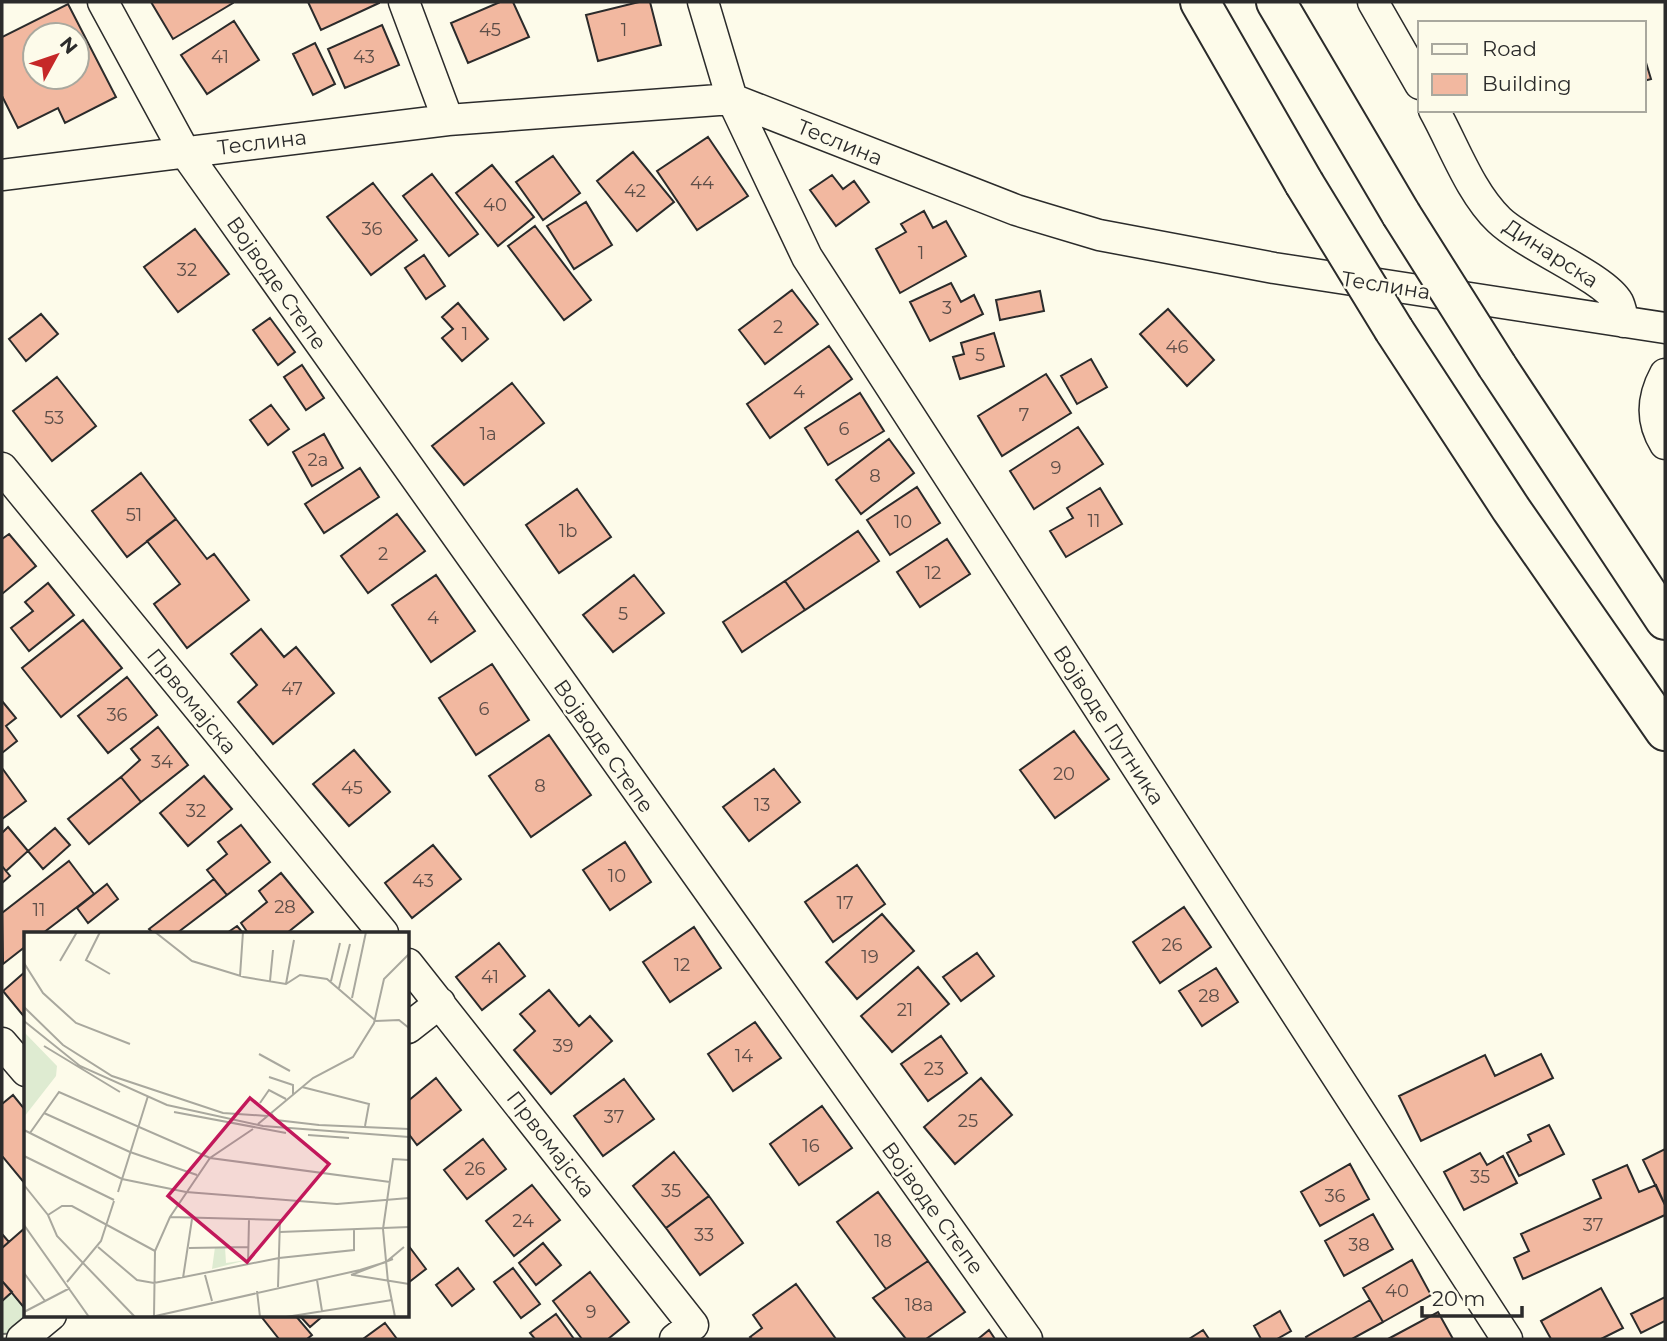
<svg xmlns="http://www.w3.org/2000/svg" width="1667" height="1341" font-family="Montserrat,sans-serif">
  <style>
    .green { fill: #deebd1; stroke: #74746e; stroke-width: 2 }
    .building { fill: #f2b8a0; stroke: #2b2b2b; stroke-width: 2; fill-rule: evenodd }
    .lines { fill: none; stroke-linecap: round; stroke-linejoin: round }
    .street-casing { stroke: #2b2b2b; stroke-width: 33 }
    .highway-casing { stroke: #2b2b2b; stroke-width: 42 }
    .street { stroke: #fdfbea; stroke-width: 30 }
    .highway { stroke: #fdfbea; stroke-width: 38 }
    .highway-bridge-casing { stroke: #2b2b2b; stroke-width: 42; stroke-linecap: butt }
    .highway-bridge { stroke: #fdfbea; stroke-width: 38 }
    .labels { text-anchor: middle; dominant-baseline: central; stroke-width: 5; stroke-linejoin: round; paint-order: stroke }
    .number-label { font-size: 18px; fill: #5d4e48 }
    .street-label { font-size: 21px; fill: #2b2b2b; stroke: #fdfbea }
    .inset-road { fill: none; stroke: #a9a89e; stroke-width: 2 }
    .view { fill: #c2185b; fill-opacity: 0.15; stroke: #c2185b; stroke-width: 3.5 }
    .inset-edge { fill: none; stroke: #2b2b2b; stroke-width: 3.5 }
  </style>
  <rect width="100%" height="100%" fill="#fdfbea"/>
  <path class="green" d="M12 1292 26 1310V1315H30L21 1333 2 1334V1301Z"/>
  <path class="building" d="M151 2H233V3L173 39Z
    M308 2H379V3L321 30Z
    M500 2H513L529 37 468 63 451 23Z
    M639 2H650L661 45 598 61 586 15Z
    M68 4 116 97 65 123 58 108 18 128 2 96V37ZM35 35H77V77H35Z
    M234 21 259 60 207 94 181 55Z
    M382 25 399 65 345 88 328 49Z
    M315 43 335 84 313 95 293 54Z
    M1644 56 1651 79 1644 81Z
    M708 137 748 196 697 230 657 171Z
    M633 152 674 202 637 231 597 181Z
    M553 156 580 193 543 220 516 182Z
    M492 165 534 217 498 246 456 193Z
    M432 174 478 234 449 256 403 196Z
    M832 175 843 189 854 181 869 202 836 226 810 190Z
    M373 183 417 240 371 275 327 217Z
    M586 202 612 245 574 269 547 226Z
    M924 211 933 228 946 221 966 256 900 293 876 249 906 232 901 224Z
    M535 226 591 300 564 320 508 246Z
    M195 229 229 274 178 312 144 267Z
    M424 255 445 286 426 299 405 268Z
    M951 283 961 302 974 295 983 314 930 341 910 302Z
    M792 290 818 324 765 364 739 330Z
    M1040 291 1044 311 1000 320 996 300Z
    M458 303 488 339 462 361 442 338 453 329 442 317Z
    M1168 309 1214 360 1187 386 1140 334Z
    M41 314 58 334 26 361 9 339Z
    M270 318 295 352 278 365 253 330Z
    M994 333 1004 366 960 379 953 357 964 354 961 343Z
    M829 346 852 379 770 438 747 404Z
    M1091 359 1107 387 1077 404 1061 376Z
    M302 365 324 398 306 410 284 377Z
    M1046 374 1071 413 1002 456 978 416Z
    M57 377 96 426 52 461 13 411Z
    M512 383 544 423 464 485 432 446Z
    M860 393 884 431 828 465 805 428Z
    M271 405 289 429 268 445 250 420Z
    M1078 427 1103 464 1034 509 1010 471Z
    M324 434 343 468 312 486 293 452Z
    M889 439 914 473 861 514 836 480Z
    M360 468 379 497 324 533 305 504Z
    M141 473 176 519 127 557 92 511Z
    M917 487 940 523 890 555 867 520Z
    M1100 488 1122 524 1066 557 1050 531 1073 518 1067 508Z
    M577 489 611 537 559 573 526 525Z
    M397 514 425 551 368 593 341 556Z
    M176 519 207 559 214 554 249 600 187 648 154 604 180 584 147 541Z
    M858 531 879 561 805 610 785 581Z
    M9 534 36 566 2 594V539Z
    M947 539 970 574 920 607 897 572Z
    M436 575 475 631 431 662 392 605Z
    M634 575 664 613 613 652 583 615Z
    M785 581 805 610 742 652 723 622Z
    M48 583 74 615 29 651 11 628 33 611 25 602Z
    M83 620 122 668 61 717 22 668Z
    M261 629 284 657 296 647 334 693 273 744 238 702 257 685 231 654Z
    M492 664 529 720 476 755 439 698Z
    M127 677 157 715 108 753 78 716Z
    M2 701 16 718 6 726 17 741 2 753Z
    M158 727 188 765 141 802 121 777 140 760 131 749Z
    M1074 731 1109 779 1055 818 1020 770Z
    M549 735 591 795 531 837 489 776Z
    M354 750 390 792 349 826 313 784Z
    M2 768 26 801 2 819Z
    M774 769 800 802 749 841 723 807Z
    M204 776 232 809 188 846 160 813Z
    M121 777 141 802 89 844 68 819Z
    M241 825 270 862 227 895 207 870 227 854 218 842Z
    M8 827 28 851 6 871 2 866V833Z
    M55 828 70 845 43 869 28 851Z
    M625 842 651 882 610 910 583 870Z
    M433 845 461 879 412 918 385 883Z
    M69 861 94 894 43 933H26V946L3 964 2 913Z
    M857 865 885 904 833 942 805 902Z
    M2 866 10 876 2 883Z
    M281 873 313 912 287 933H248L241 923 267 902 259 891Z
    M214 879 227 895 177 933H153L149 929Z
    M107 884 118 899 88 923 77 908Z
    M1184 907 1211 947 1160 983 1133 942Z
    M882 914 914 951 857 999 826 962Z
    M237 926 243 933H227Z
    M694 927 721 968 670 1002 643 962Z
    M499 943 525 976 482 1010 456 977Z
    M977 953 994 976 961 1001 943 977Z
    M918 967 949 1004 892 1052 861 1016Z
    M1216 968 1238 1002 1202 1026 1179 991Z
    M26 971V1019L3 991Z
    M549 990 579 1026 590 1016 612 1041 551 1094 514 1050 535 1031 520 1014Z
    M755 1022 781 1058 733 1091 708 1054Z
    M941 1036 967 1073 928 1101 901 1064Z
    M1541 1054 1553 1078 1421 1141 1399 1096 1485 1055 1495 1076Z
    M436 1078 461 1110 417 1145 408 1133V1101Z
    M981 1078 1012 1115 955 1164 924 1127Z
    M624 1079 654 1119 603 1156 574 1116Z
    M13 1095 26 1111V1185L2 1156V1104Z
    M822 1106 852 1148 799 1185 770 1144Z
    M1549 1125 1564 1154 1519 1176 1507 1153 1531 1141 1528 1135Z
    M483 1139 506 1169 467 1199 444 1170Z
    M1665 1149V1205L1643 1160Z
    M674 1152 709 1196 666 1228 633 1186Z
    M1480 1153 1487 1165 1503 1156 1517 1183 1464 1210 1444 1172Z
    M1350 1164 1369 1199 1320 1226 1301 1192Z
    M1627 1165 1639 1192 1656 1185 1665 1205V1215L1523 1279 1514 1258 1529 1251 1521 1234 1601 1198 1593 1180Z
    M532 1185 560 1220 514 1256 486 1221Z
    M878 1192 928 1261 886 1289 837 1222Z
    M709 1196 743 1243 700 1275 666 1228Z
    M1373 1214 1393 1249 1344 1276 1325 1241Z
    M26 1227V1310L2 1281V1248Z
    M2 1234 9 1242 2 1248Z
    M543 1243 561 1265 536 1285 519 1263Z
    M408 1245 426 1269 408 1283Z
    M1412 1260 1431 1295 1383 1322 1363 1288Z
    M928 1261 965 1312 926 1339H906L873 1298Z
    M458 1268 474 1289 452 1306 436 1285Z
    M513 1268 540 1304 521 1318 494 1282Z
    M590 1272 629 1322 608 1339H582L553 1301Z
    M2 1281 12 1292 2 1301Z
    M796 1284 836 1339H752L750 1337 762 1328 753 1315Z
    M1601 1288 1623 1328 1601 1339H1551L1541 1321Z
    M1665 1297V1321L1641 1333 1631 1314Z
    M1370 1300 1383 1322 1352 1339H1307L1306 1337Z
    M1280 1311 1291 1331 1277 1339H1261L1254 1326Z
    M1438 1312 1453 1339H1388Z
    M556 1314 574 1339H535L530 1333Z
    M260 1315H295L312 1335 307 1339H279Z
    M299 1315H324L310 1327Z
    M385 1323 397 1339H363Z
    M989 1330 995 1339H978Z
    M1203 1330 1209 1339H1189Z"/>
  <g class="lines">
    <defs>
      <path id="street" d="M103 2 184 151 1027 1339
        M404 2 448 120
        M703 2 732 99 807 257 1507 1339
        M1373 2 1420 84
        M1434 110C1454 146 1470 192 1499 220 1526 246 1604 277 1618 302 1621 308 1622 316 1624 322
        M2 175 448 120 732 99 1016 210 1099 235 1274 268 1665 328
        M1665 374C1652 398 1650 420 1665 444
        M2 468 383 933
        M408 964 693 1325 675 1339
        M408 1028 440 1003
        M2 1043 26 1071
        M22 1339 51 1315"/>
      <path id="highway" d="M1200 2 1304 183
        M1276 2 1401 214
        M1394 330 1511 509 1665 731
        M1497 366 1665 620"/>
    </defs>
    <use href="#street" class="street-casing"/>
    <use href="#highway" class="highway-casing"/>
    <use href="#street" class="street"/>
    <use href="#highway" class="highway"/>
    <defs>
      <path id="highway-bridge" d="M1304 183 1394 330
        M1401 214 1497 366"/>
    </defs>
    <use href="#highway-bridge" class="highway-bridge-casing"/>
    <use href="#highway-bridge" class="highway-bridge"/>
  </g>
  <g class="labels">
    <g class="number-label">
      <text x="490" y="30">45</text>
      <text x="624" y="30">1</text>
      <text x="220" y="57">41</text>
      <text x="364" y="57">43</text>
      <text x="702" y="183">44</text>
      <text x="635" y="191">42</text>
      <text x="495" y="205">40</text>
      <text x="372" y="229">36</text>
      <text x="921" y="253">1</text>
      <text x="187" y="270">32</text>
      <text x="947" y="308">3</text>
      <text x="778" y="327">2</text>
      <text x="465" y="334">1</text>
      <text x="1177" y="347">46</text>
      <text x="980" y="355">5</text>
      <text x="799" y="392">4</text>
      <text x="1024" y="415">7</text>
      <text x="54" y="418">53</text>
      <text x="844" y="429">6</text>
      <text x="488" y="434">1a</text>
      <text x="318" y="460">2a</text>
      <text x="1056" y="468">9</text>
      <text x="875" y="476">8</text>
      <text x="134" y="515">51</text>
      <text x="1094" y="521">11</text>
      <text x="903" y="522">10</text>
      <text x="568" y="531">1b</text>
      <text x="383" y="554">2</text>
      <text x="933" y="573">12</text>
      <text x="623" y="614">5</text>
      <text x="433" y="618">4</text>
      <text x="292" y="689">47</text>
      <text x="484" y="709">6</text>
      <text x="117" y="715">36</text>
      <text x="162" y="762">34</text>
      <text x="1064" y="774">20</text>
      <text x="540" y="786">8</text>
      <text x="352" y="788">45</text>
      <text x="762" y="805">13</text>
      <text x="196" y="811">32</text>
      <text x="617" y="876">10</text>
      <text x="423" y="881">43</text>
      <text x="845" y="903">17</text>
      <text x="285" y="907">28</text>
      <text x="39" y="910">11</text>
      <text x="1172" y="945">26</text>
      <text x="870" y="957">19</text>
      <text x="682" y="965">12</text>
      <text x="490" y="977">41</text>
      <text x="1209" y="996">28</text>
      <text x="905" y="1010">21</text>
      <text x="563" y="1046">39</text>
      <text x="744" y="1056">14</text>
      <text x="934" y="1069">23</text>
      <text x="614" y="1117">37</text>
      <text x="968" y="1121">25</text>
      <text x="811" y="1146">16</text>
      <text x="475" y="1169">26</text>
      <text x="1480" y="1177">35</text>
      <text x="671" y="1191">35</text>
      <text x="1335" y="1196">36</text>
      <text x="523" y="1221">24</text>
      <text x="1593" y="1225">37</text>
      <text x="704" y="1235">33</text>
      <text x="883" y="1241">18</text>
      <text x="1359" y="1245">38</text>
      <text x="1397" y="1291">40</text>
      <text x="919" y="1305">18a</text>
      <text x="591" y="1312">9</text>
    </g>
    <g class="street-label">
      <text transform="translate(262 142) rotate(-7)">Теслина</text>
      <text transform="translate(840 142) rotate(22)">Теслина</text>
      <text transform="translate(1551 253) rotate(33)">Динарска</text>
      <text transform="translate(277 283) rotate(55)">Војводе Степе</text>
      <text transform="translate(1386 285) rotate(9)">Теслина</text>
      <text transform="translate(192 701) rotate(51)">Првомајска</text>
      <text transform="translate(1109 725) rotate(57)">Војводе Путника</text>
      <text transform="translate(604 746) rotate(55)">Војводе Степе</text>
      <text transform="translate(551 1144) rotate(52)">Првомајска</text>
      <text transform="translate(933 1208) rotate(54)">Војводе Степе</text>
    </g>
  </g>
  <g transform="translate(24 932)">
    <rect width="385" height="385" fill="#fdfbea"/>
    <path d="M0 100 33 134 32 144 0 185ZM191 315H201L202 331 223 328 188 337Z" fill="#deebd1"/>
    <path class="inset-road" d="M76 0 62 28 86 42M131 0 168 29 220 45 262 52 276 43 303 47 352 89 375 88 385 96M36 29 53 0M0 31 19 61 52 91 106 112M216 44 219 0M246 49 249 18M307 49 316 11M262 52 270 8M315 56 326 12M328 66 342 0M0 75 39 113 88 144 199 181 243 184M0 89 56 134 143 173 239 194 385 205M20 114 96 160M235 122 266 139M245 145 269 153V162M278 155 345 172 341 194M236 171 245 158 262 167M150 180 262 201M20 181 106 220 173 243M247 181 252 188 295 193 385 197M234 192 289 146 329 125 350 91 360 47 385 22M0 198 98 247 162 260 313 272 385 266M6 201 35 160 186 226 366 250M284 203 325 206M0 224 90 268M0 253 24 283 33 304 111 385M94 260 124 164M24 283 38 274H48L131 319M146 285 256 288 254 355M0 293 65 385M256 300 385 295M74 315 113 348 130 351 255 326 330 318V298M165 316 224 315M224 333 225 287M0 341 21 369M181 343 188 369M327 343 369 327M329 343 385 352M159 346 168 287M293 348 298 379M364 349 371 385M43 350 77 309 90 269M364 350 359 297 369 227 385 228M233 359 236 385M0 380 46 356M130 384 131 319 146 285 186 226 229 197M127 385 336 338 362 330 380 315M262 385 368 368"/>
    <path class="view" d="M226 166 305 232 223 330 144 264Z"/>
    <rect width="385" height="385" class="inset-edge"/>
  </g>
  <rect width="1667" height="1341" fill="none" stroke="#2b2b2b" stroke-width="7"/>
  <rect x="1418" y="21" width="228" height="91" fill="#fdfbea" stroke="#a9a89e" stroke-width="2"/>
  <rect x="1432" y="44" width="35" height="10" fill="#fdfbea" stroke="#a9a89e" stroke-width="2"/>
  <text x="1482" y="56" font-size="21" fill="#2b2b2b">Road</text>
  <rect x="1432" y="74" width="35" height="21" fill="#f2b8a0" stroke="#a9a89e" stroke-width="2"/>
  <text x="1482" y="91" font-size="21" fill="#2b2b2b">Building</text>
  <g transform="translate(56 56) rotate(50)"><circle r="33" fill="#fdfbea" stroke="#a9a89e" stroke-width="2"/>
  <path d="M0-5L12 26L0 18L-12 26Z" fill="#c62828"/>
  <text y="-10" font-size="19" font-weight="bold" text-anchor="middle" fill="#2b2b2b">N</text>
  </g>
  <path d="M1422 1306v10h100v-10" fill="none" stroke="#2b2b2b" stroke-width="3.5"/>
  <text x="1432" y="1306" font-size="21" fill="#2b2b2b" stroke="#fdfbea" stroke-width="5" paint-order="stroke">20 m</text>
</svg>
